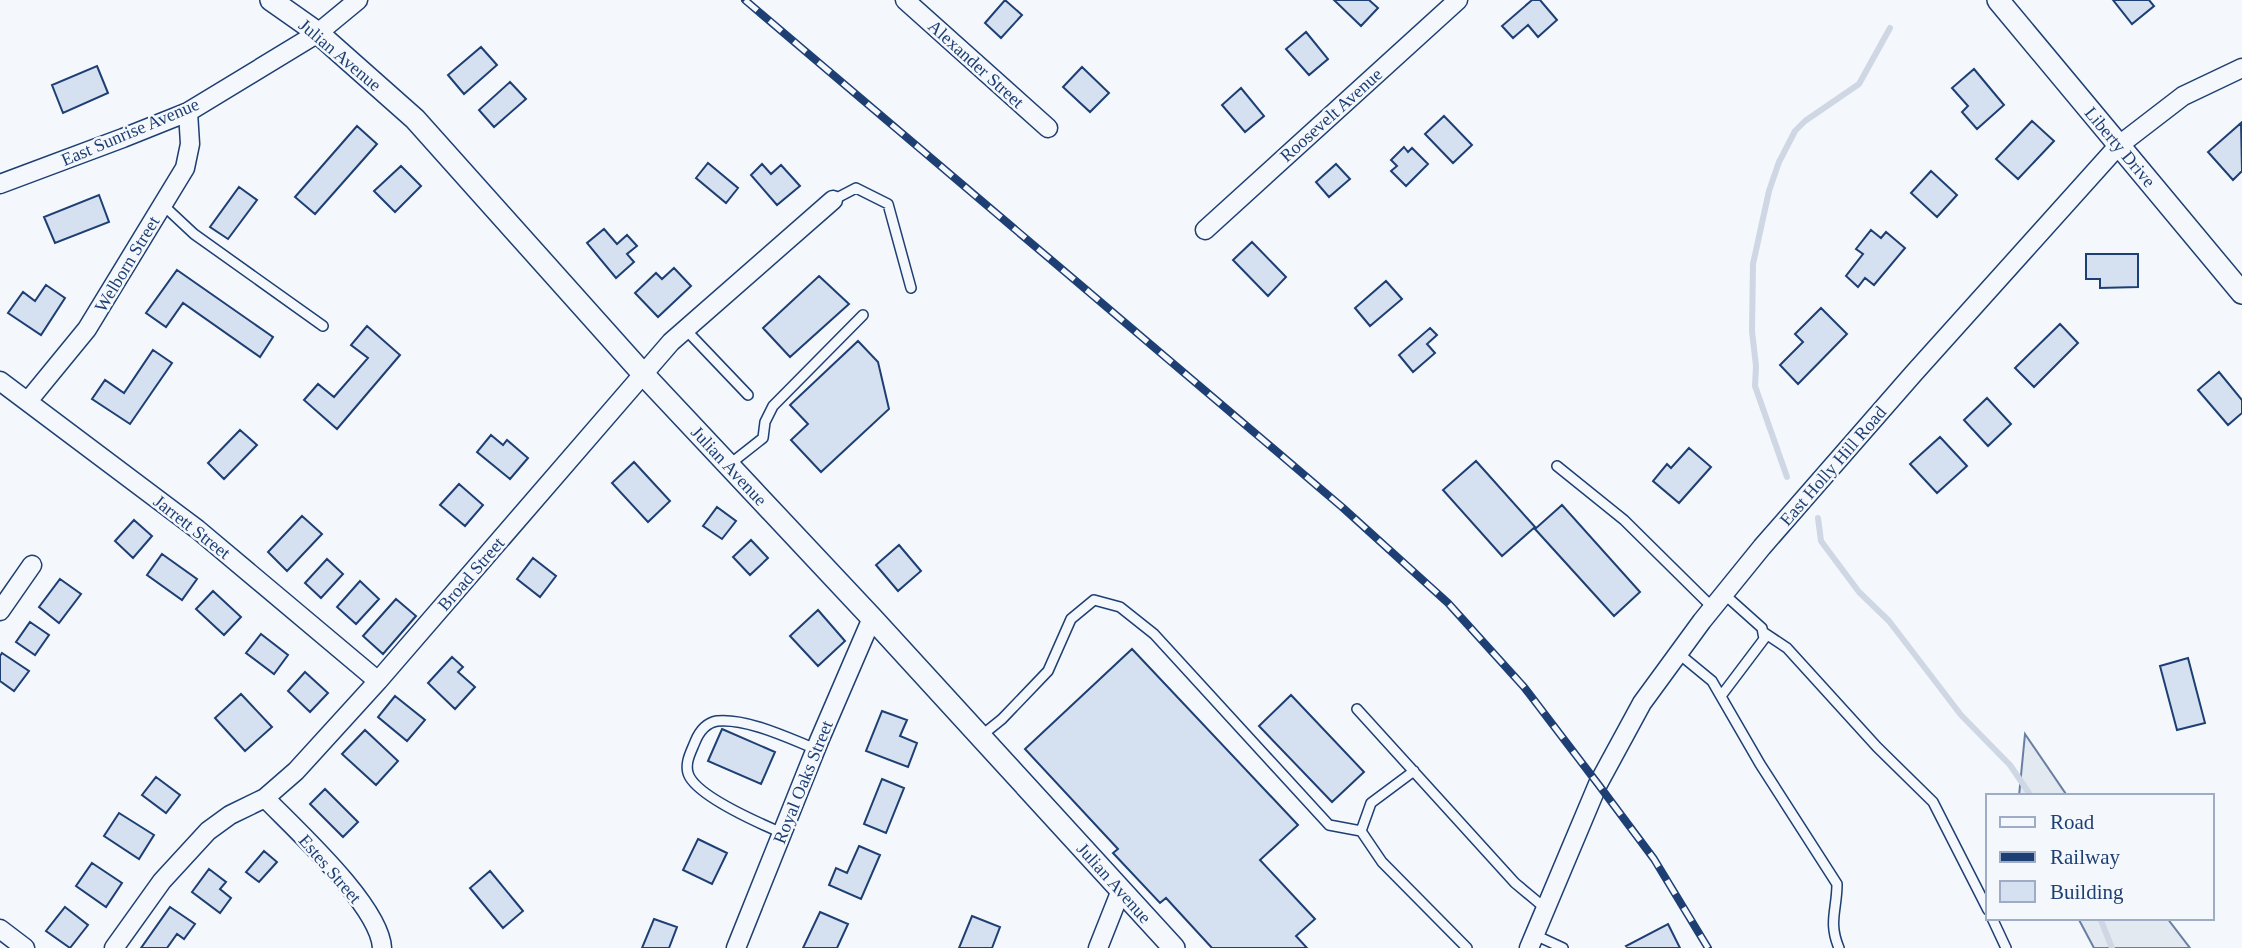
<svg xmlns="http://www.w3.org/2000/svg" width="2242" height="948" font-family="Georgia,serif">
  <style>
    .green { fill: #e3e9f0; stroke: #687fa3; stroke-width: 2 }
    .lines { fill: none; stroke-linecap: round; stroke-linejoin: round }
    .stream { stroke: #cfd7e4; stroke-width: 6 }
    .building { fill: #d5e0f0; stroke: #1d3f73; stroke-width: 2 }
    .service-casing { stroke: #1d3f73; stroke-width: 12 }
    .minor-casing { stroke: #1d3f73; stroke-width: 21 }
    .tertiary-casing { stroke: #1d3f73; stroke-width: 24 }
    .service { stroke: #f4f7fb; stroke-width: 9 }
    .minor { stroke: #f4f7fb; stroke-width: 18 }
    .tertiary { stroke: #f4f7fb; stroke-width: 21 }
    .rail-casing { stroke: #1d3f73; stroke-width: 8 }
    .rail { stroke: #f4f7fb; stroke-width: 5; stroke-dasharray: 16; stroke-linecap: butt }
    .labels { text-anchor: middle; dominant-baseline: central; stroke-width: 5; stroke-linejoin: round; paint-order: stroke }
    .street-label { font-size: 18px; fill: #1d3f73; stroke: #f4f7fb }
  </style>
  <rect width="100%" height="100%" fill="#f4f7fb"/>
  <path class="green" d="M2025 734 2066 794 2068 796H2019Z
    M2078 918H2167L2190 948H2094Z"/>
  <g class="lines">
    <path class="stream" d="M1787 477 1755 386 1756 366 1752 331 1753 264 1769 191 1779 162 1795 131 1805 121 1859 84 1890 28
      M1818 518 1821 541 1859 592 1889 621 1961 715 2010 765 2031 796
      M2100 918 2112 948"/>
  </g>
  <path class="building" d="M1005 0 1022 15 1001 38 985 23Z
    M1334 0H1369L1378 8 1361 26Z
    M1532 0H1540L1557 20 1538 37 1528 25 1513 38 1502 26Z
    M2113 0H2149L2154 6 2132 24Z
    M1306 32 1328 59 1309 75 1286 49Z
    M481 47 497 65 464 94 448 75Z
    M97 66 108 93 63 113 52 85Z
    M1082 67 1109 93 1090 112 1063 87Z
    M1974 69 2004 105 1977 129 1962 112 1968 106 1952 88Z
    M510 82 526 99 494 127 479 110Z
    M1241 88 1264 116 1245 132 1222 105Z
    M1444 116 1472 145 1453 163 1425 134Z
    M2032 121 2054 141 2018 179 1996 159Z
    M2241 123 2242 171 2233 180 2208 152Z
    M357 126 377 144 315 214 295 197Z
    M1404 147 1408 152 1412 148 1428 164 1406 186 1391 171 1397 166 1391 160Z
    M708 163 738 188 726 203 696 178Z
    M762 164 771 174 781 165 800 186 777 205 751 175Z
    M1336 164 1350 179 1329 197 1316 182Z
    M401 166 421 186 395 212 374 191Z
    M1931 171 1957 195 1937 217 1911 193Z
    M239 187 257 200 228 239 210 227Z
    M99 195 109 222 55 243 44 217Z
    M604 229 617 244 627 235 637 246 627 254 634 262 616 278 587 243Z
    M1871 230 1881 238 1886 232 1905 248 1874 285 1865 278 1858 287 1846 276 1863 254 1856 249Z
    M1252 242 1286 277 1268 296 1233 260Z
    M2086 254H2138V287L2100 288V279H2086Z
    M674 268 691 286 658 317 635 293 656 273 662 279Z
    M177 270 273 337 260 357 183 303 166 327 146 313Z
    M819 276 849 304 790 357 763 328Z
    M1386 281 1402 299 1370 326 1355 308Z
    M46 285 65 298 41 335 8 313 23 292 35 301Z
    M1821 308 1847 334 1798 384 1780 365 1803 342 1795 334Z
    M2060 324 2078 343 2034 387 2015 368Z
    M367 326 400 355 337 429 304 400 318 384 334 397 368 358 351 345Z
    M1430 328 1437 335 1427 344 1435 353 1413 372 1399 355Z
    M858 341 878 362 889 409 821 472 791 440 808 424 790 405Z
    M153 350 172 363 130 424 92 399 105 380 124 393Z
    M2219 372 2242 400V413L2228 425 2198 390Z
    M1987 398 2011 424 1988 446 1964 420Z
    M240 430 257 445 224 479 208 463Z
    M491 435 503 445 507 440 528 458 510 479 477 452Z
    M1940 437 1967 466 1937 493 1910 464Z
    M1689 448 1711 467 1679 503 1653 481 1667 464 1671 468Z
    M1476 461 1535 527 1502 556 1443 490Z
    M634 462 670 501 648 522 612 483Z
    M459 484 483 505 465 526 440 505Z
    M1562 505 1640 592 1614 616 1535 529Z
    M717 507 736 521 722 539 703 526Z
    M302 516 322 534 287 571 268 552Z
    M134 520 152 536 133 558 115 541Z
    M751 540 768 558 750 575 733 557Z
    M899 545 921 571 898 591 876 565Z
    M162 554 197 579 182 600 147 575Z
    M533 558 556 576 540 597 517 579Z
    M327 559 343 574 321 598 305 583Z
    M60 579 81 594 59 623 39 607Z
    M360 581 379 599 356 624 337 607Z
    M213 591 241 617 224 635 196 609Z
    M396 599 416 616 383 654 363 636Z
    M818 610 845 641 818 666 790 636Z
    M30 622 49 635 35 655 16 642Z
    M261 634 288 655 274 674 246 653Z
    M1132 649 1298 825 1260 860 1315 919 1296 936 1307 948H1212L1166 898 1160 903 1113 853 1118 849 1025 749Z
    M2 653 29 671 14 691 0 681V656Z
    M452 657 463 667 458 672 475 687 455 709 428 683Z
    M2188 658 2205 723 2177 730 2160 666Z
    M305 672 328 693 310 712 288 691Z
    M241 694 272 727 245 751 215 718Z
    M1291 695 1364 772 1332 802 1259 726Z
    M395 696 425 720 407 741 378 717Z
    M882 711 907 720 900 736 917 743 908 767 866 751Z
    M722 729 775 752 761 784 708 761Z
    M365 730 398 761 376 785 342 754Z
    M156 777 180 795 166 813 142 795Z
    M882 779 904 788 886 833 864 824Z
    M325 789 358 822 343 837 310 804Z
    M119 813 154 835 139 859 104 836Z
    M698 839 727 853 712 884 683 870Z
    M859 846 880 855 861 899 829 885 836 868 847 873Z
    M264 851 277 862 259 882 246 872Z
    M92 863 122 883 106 907 76 886Z
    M209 869 226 882 220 889 231 898 220 913 192 892Z
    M490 871 523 911 503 928 470 888Z
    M65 907 88 925 70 948 46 931Z
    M170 907 195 924 184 939 177 934 167 948H141Z
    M820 912 848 924 837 948H803Z
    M972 916 1000 927 992 948H959Z
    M654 919 677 927 669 948H642Z
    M1668 924 1680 948H1628L1626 946Z"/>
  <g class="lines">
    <defs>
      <path id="service" d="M833 200 856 188 888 204 911 288
        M163 205 194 234 323 326
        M686 330 748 395
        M730 464 763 438 765 422 773 406 863 315
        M1557 466 1624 520 1713 608
        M1763 632 1787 648 1877 747 1933 802 1988 910
        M1678 653 1712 681 1760 764 1837 884C1837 910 1828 922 1839 948
        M1721 696 1764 639 1762 628 1724 594
        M1357 709 1515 883 1545 908
        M981 736 1002 719 1048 671 1071 619 1094 600 1120 607 1154 634 1329 825 1361 831
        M1414 771 1371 803 1361 831 1382 862 1467 948
        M782 833C761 824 694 795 688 773 685 762 691 752 695 742 699 732 706 723 717 721 747 718 788 738 816 749
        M1992 918 2006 948
        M1535 935 1563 948"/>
      <path id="minor" d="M905 0 1048 128
        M0 184 123 138 188 112 318 33 358 0
        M1205 230 1458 0
        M0 381 197 529 378 681
        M28 401 87 329 185 168 190 144 188 112
        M0 611 32 565
        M265 798C296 830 380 906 382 948
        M0 929 25 948
        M114 948 162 881 208 831 230 815 265 798 296 771 378 681 671 342 833 200
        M736 948 819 741 872 618
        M1098 948 1121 890
        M1529 948 1598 784 1642 703 1702 621 1762 547 1914 373 2118 146 2183 96 2242 68"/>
      <path id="tertiary" d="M271 0 318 33 415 119 644 375 872 618 1174 948
        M1998 0 2242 293"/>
    </defs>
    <use href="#service" class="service-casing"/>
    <use href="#minor" class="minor-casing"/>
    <use href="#tertiary" class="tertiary-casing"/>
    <use href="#service" class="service"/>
    <use href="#minor" class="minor"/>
    <use href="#tertiary" class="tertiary"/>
    <defs>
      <path id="rail" d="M745 0 1342 507 1448 603 1524 687 1598 784 1654 859 1708 948"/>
    </defs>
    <use href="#rail" class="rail-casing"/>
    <use href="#rail" class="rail"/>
  </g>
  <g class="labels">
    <g class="street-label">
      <text transform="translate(340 55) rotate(40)">Julian Avenue</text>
      <text transform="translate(976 64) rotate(42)">Alexander Street</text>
      <text transform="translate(1331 115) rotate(-42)">Roosevelt Avenue</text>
      <text transform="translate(130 132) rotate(-23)">East Sunrise Avenue</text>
      <text transform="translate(2120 147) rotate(50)">Liberty Drive</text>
      <text transform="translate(127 264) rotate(-59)">Welborn Street</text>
      <text transform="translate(729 466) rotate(47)">Julian Avenue</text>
      <text transform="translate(1833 466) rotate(-49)">East Holly Hill Road</text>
      <text transform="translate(192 527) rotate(38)">Jarrett Street</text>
      <text transform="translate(471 574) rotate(-49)">Broad Street</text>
      <text transform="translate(803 782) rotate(-68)">Royal Oaks Street</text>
      <text transform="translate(330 869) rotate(49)">Estes Street</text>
      <text transform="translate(1114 883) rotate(48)">Julian Avenue</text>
    </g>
  </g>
  <rect x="1986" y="794" width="228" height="126" fill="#f4f7fb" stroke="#9eadc5" stroke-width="2"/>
  <rect x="2000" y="817" width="35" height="10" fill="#f4f7fb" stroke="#9eadc5" stroke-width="2"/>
  <text x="2050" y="829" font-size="21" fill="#1d3f73">Road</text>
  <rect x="2000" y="852" width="35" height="10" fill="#1d3f73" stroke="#9eadc5" stroke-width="2"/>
  <text x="2050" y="864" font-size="21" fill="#1d3f73">Railway</text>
  <rect x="2000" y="881" width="35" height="21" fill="#d5e0f0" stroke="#9eadc5" stroke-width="2"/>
  <text x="2050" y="899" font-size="21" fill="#1d3f73">Building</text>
</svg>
